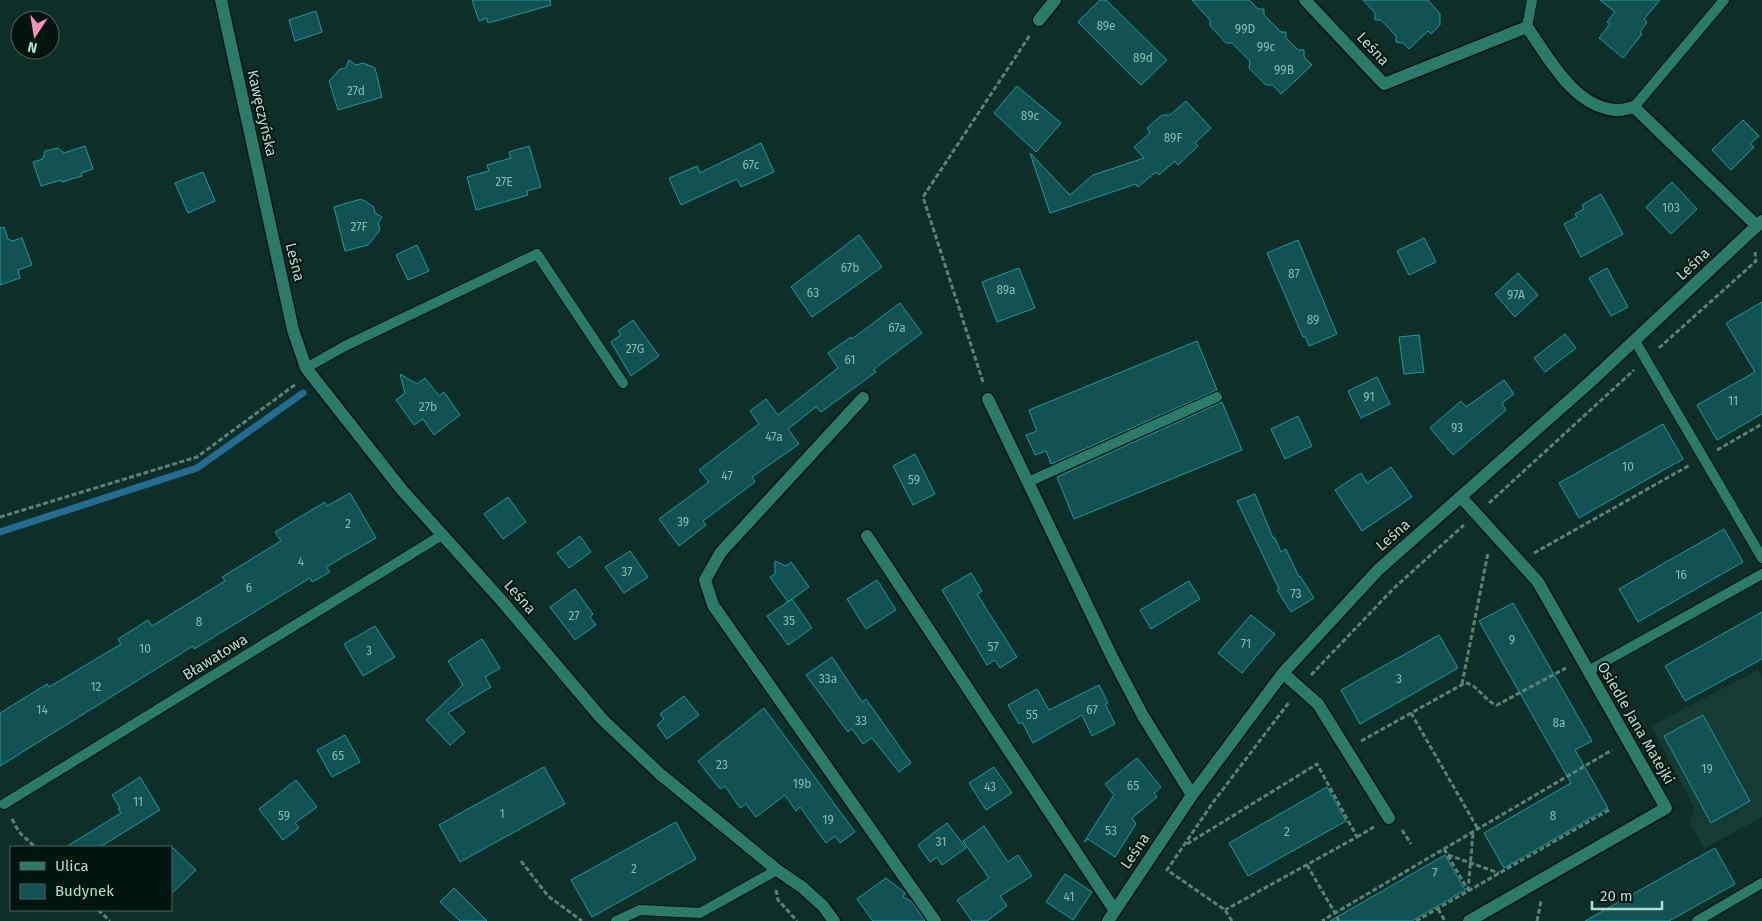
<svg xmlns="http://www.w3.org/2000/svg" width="1762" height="921" font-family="'Fira Sans',sans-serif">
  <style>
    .built { fill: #153b32 }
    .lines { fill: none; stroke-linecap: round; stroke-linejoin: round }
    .stream { stroke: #256c92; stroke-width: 7 }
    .building { fill: #125252; stroke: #179d9e }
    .service-casing { stroke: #071411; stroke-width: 12 }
    .minor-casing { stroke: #071411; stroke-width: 15 }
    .path { stroke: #5a8277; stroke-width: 3; stroke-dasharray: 5 2.5; stroke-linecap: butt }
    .service { stroke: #2a7b6a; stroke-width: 10 }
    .minor { stroke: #2a7b6a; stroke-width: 12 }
    .labels { text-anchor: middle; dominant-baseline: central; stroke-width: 4; stroke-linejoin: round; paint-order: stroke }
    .number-label { font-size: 12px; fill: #88bcb2 }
    .street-label { font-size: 15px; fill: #b0dfd2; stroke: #011510 }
  </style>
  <rect width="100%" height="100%" fill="#0d2f27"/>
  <path class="built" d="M1758 670 1762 677V817L1704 849 1690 824 1694 807 1651 726Z"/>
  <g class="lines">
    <path class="stream" d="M0 532 197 468 303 393"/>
  </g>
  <path class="building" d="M472 0H550L551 5 488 23 487 18 479 21Z
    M1100 0H1106L1167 60 1141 85 1078 22Z
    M1192 0H1249L1258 9H1264V15L1281 32H1286V38L1298 50H1304V57L1312 65 1281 94 1273 85H1266L1249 68 1250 61 1232 43H1226L1210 26V20Z
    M1363 0H1428L1440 14V25L1431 34 1428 31 1409 49 1403 43 1396 42V36L1381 20H1375V13Z
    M1600 0H1660L1644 19 1647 22 1640 32 1642 34 1623 58 1599 38 1610 24 1607 22 1615 12Z
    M316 11 322 32 295 41 289 20Z
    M349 60 356 65 363 63 375 68 382 97 338 110 329 81 340 69 346 68Z
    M1017 86 1061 123 1036 152 994 113Z
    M1186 101 1211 128 1195 143 1198 146 1178 165 1175 161 1159 175 1156 172 1138 187 1136 184 1050 213 1030 153 1070 195 1093 175 1144 158 1134 147 1150 133 1147 128 1162 115H1170Z
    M1743 120 1759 136 1750 144 1754 147 1731 170 1712 150Z
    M761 143 774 172 741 187 737 179 681 205 669 178 697 166 700 173Z
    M85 146 93 169 81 173 82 176 62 182 61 180 41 186 33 162 43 159 45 151 58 148 64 153Z
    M529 146 541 187 527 191 528 195 476 210 467 177 489 171 487 165 511 158 509 152Z
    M203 172 215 201 188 213 175 183Z
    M1672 182 1697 209 1671 234 1646 207Z
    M1601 194 1623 234 1581 257 1564 224 1577 217 1575 214 1584 209 1582 205Z
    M361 199 374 207 375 213 382 217 378 223 380 230 368 245 345 251 334 207Z
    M4 227 8 239 12 241 22 238 32 265 18 270 20 278 0 285V228Z
    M859 235 882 267 812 317 791 287Z
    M1424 238 1436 262 1409 275 1397 251Z
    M1298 240 1337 334 1309 346 1305 336 1303 337 1267 253Z
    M417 245 429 271 408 280 396 255Z
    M1019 268 1035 308 997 322 982 282Z
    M1607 268 1628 307 1611 316 1589 278Z
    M1518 273 1538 295 1515 317 1495 294Z
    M1762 302V414L1717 440 1697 405 1755 372 1726 323Z
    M900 303 922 333 874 369 876 372 821 412 816 407 788 429 799 444 752 477 755 482 703 521 706 525 679 546 659 519 709 482 699 470 759 424 750 411 766 399 778 415 838 368 828 353 851 337 852 339Z
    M633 320 659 356 631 376 611 342 621 335 618 331Z
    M1565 334 1576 348 1545 372 1534 358Z
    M1419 335 1424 372 1404 374 1399 337Z
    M1197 341 1217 390 1051 464 1046 451 1035 455 1026 435 1037 431 1029 410Z
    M400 374 417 384 425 378 439 396 444 392 460 415 434 435 423 419 414 425 396 400 405 393Z
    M1377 377 1390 404 1361 418 1348 391Z
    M1504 380 1514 394 1502 403 1506 410 1453 455 1430 428 1461 401 1466 407Z
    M1222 402 1242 450 1074 519 1057 477Z
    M1298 416 1312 446 1285 459 1271 429Z
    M1663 424 1683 459 1579 518 1559 483Z
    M915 454 935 494 913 505 893 466Z
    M1391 467 1412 497 1362 531 1335 490 1361 473 1367 483Z
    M350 493 376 538 326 567 330 572 312 582 310 578 194 649 193 646 0 766V713L47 684 49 687 121 644 118 639 148 620 152 626 225 581 222 577 281 541 275 532 325 502 327 506Z
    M1255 494 1273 538H1275L1281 552 1286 549 1299 577 1300 576 1314 598 1291 612 1277 590 1279 589 1237 501Z
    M508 497 526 522 503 539 484 514Z
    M1724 529 1743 562 1638 622 1619 589Z
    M580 536 591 552 569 568 557 553Z
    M630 551 648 577 624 593 605 567Z
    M775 561 786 566 791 562 809 587 788 602 770 577 775 574Z
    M971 573 982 591 977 594 1017 657 1000 668 995 660 987 665 942 590Z
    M877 580 896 610 866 629 847 599Z
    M1189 581 1200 599 1151 629 1140 610Z
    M575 589 593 614 590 617 596 625 575 640 550 607Z
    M792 599 812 628 788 645 767 616Z
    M1513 603 1592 741 1575 750 1608 808 1504 868 1484 833 1571 783 1479 621Z
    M1762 612V659L1685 701 1665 666Z
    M1251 615 1275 634 1242 673 1218 653Z
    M375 626 395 657 363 676 344 644Z
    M1439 635 1458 668 1360 724 1341 690Z
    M482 639 500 668 485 677 491 687 448 713 465 732 450 745 426 720 463 685 448 661Z
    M832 657 862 702 866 699 911 763 899 772 872 738 863 744 852 729 848 732 806 675Z
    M1099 685 1108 703 1105 704 1115 724 1092 736 1082 715 1033 743 1022 722 1019 724 1008 705 1037 689 1049 710Z
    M684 696 699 715 667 739 657 725 664 719 660 714Z
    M764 708 855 832 840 843 835 836 826 843 800 807 796 811 785 795 756 817 746 804 740 808 725 786 720 789 698 761Z
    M1703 715 1750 801 1711 823 1664 736Z
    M345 735 360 762 332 777 317 750Z
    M1137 758 1161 787 1154 793 1157 797 1132 818 1136 824 1115 857 1088 839 1084 842 1114 795 1105 784Z
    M544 767 565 804 460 862 439 825Z
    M994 767 1012 793 986 810 969 783Z
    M140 777 160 810 100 847H66L121 813 118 809 120 808 112 795Z
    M296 780 317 807 295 823 299 828 283 840 259 809Z
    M1327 787 1346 821 1248 876 1229 843Z
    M676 822 696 859 592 917 571 880Z
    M947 823 966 848 942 865 937 857 930 862 918 845Z
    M984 826 1008 862 1018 855 1032 876 1000 896 1007 906 987 921H972L957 900 989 878 963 841Z
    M171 846 196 870 171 894Z
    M1715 848 1735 884 1669 921H1585Z
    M1445 855 1465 890 1412 921H1330Z
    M1065 874 1092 892 1073 920 1046 902Z
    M886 878 905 893 903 897 911 901 925 921H873L857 899Z
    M454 888 487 921H460L440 902Z"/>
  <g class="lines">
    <defs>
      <path id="service" d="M1527 27 1532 0
        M1634 107 1724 0
        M1635 341 1762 558
        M306 368 345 346 537 254 623 383
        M1028 482 1217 397
        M1588 671 1762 574
        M4 804 442 535
        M616 921 640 910 700 913 777 870
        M1697 921 1762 883"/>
      <path id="minor" d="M221 0 293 330 306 368 402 490 501 600 602 719 660 774 777 870 802 887 823 906 834 921
        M1305 0 1384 84 1527 27C1549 58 1573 106 1615 110 1621 111 1628 108 1634 107L1757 226
        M1039 20 1055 0
        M863 398 721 552 705 580 713 605 935 921
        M988 399 1113 659 1143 716 1192 795
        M1461 497 1538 582 1666 808 1469 921
        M867 536 1115 911
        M1283 673 1318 704 1389 818
        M1108 921 1192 795 1283 673 1378 570 1589 383 1762 221"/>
    </defs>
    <use href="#service" class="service-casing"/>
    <use href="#minor" class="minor-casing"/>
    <path class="path" d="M1659 348 1756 261 1755 252
      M983 382 923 197 1030 35
      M1717 450 1762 424
      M1489 503 1634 370
      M0 517 197 457 296 384
      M1534 553 1690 465
      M1311 675 1394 588 1464 525
      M1462 684 1488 553
      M1411 713 1478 829
      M1361 741 1465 683C1478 684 1484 701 1497 705L1566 668
      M12 819 19 832 35 847
      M1402 830 1411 844
      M1357 837 1374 827
      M1187 844 1317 764 1357 837 1225 910
      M1444 849 1468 890
      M1448 855 1499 873
      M521 861 548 896 582 921
      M1307 865 1335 913 1322 921
      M776 890 778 900 797 921
      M1468 891 1473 833
      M1438 909 1445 921
      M98 910 110 921
      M1232 921 1225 910 1167 870 1214 801 1290 701
      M1339 921 1335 913 1612 750
      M1416 921 1609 810
      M1537 921 1541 901"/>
    <use href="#service" class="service"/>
    <use href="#minor" class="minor"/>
  </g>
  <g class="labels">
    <g class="number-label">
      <text x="1106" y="26">89e</text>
      <text x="1245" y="29">99D</text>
      <text x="1266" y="47">99c</text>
      <text x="1143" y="58">89d</text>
      <text x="1284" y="70">99B</text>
      <text x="356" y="91">27d</text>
      <text x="1030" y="116">89c</text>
      <text x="1173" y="138">89F</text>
      <text x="751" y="165">67c</text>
      <text x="504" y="182">27E</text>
      <text x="1671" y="208">103</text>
      <text x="359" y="227">27F</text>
      <text x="850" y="268">67b</text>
      <text x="1294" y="274">87</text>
      <text x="1006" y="290">89a</text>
      <text x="813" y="293">63</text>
      <text x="1516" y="295">97A</text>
      <text x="1313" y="320">89</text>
      <text x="897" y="328">67a</text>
      <text x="635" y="349">27G</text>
      <text x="850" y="360">61</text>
      <text x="1369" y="397">91</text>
      <text x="1733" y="401">11</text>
      <text x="428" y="407">27b</text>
      <text x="1457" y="428">93</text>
      <text x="774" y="437">47a</text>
      <text x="1628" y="467">10</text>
      <text x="727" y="476">47</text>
      <text x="914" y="480">59</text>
      <text x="683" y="522">39</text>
      <text x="348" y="524">2</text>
      <text x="301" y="562">4</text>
      <text x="627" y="572">37</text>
      <text x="1681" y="575">16</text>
      <text x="249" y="588">6</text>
      <text x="1296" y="594">73</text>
      <text x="574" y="616">27</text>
      <text x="789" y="621">35</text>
      <text x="199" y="622">8</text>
      <text x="1512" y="640">9</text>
      <text x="1246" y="644">71</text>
      <text x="993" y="647">57</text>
      <text x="145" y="649">10</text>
      <text x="369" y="651">3</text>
      <text x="828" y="679">33a</text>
      <text x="1399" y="679">3</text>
      <text x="96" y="687">12</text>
      <text x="42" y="710">14</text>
      <text x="1092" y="710">67</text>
      <text x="1032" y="715">55</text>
      <text x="861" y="721">33</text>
      <text x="1559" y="723">8a</text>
      <text x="338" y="756">65</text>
      <text x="722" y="765">23</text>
      <text x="1707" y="769">19</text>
      <text x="802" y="784">19b</text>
      <text x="1133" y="786">65</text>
      <text x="990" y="787">43</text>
      <text x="138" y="802">11</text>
      <text x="502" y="814">1</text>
      <text x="284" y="816">59</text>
      <text x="1553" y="816">8</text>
      <text x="828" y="820">19</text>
      <text x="1111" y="831">53</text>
      <text x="1287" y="832">2</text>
      <text x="941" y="842">31</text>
      <text x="634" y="869">2</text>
      <text x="1435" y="873">7</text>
      <text x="1069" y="897">41</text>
    </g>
    <g class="street-label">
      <text transform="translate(1373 49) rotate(47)">Leśna</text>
      <text transform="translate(262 113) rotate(77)">Kawęczyńska</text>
      <text transform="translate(295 262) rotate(76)">Leśna</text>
      <text transform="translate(1693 264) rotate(-43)">Leśna</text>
      <text transform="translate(1393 535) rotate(-41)">Leśna</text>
      <text transform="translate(520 597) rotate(49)">Leśna</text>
      <text transform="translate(215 657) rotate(-32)">Bławatowa</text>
      <text transform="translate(1636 723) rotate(60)">Osiedle Jana Matejki</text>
      <text transform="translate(1135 851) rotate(-56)">Leśna</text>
    </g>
  </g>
  <rect x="10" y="846" width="162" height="65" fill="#011510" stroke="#47665e"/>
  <rect x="20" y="862" width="25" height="8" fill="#2a7b6a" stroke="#47665e"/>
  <text x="55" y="871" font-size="15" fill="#b0dfd2">Ulica</text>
  <rect x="20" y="884" width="25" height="15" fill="#125252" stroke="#47665e"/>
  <text x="55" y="896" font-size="15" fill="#b0dfd2">Budynek</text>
  <g transform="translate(35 35) rotate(192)"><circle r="24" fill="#011510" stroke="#47665e"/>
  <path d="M0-4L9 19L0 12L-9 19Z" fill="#ff8ebb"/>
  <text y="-8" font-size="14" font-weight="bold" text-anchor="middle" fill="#b0dfd2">N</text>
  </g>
  <path d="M1592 901v8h70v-8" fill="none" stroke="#b0dfd2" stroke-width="2.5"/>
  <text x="1600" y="901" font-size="15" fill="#b0dfd2" stroke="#011510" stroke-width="4" paint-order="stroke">20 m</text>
</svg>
